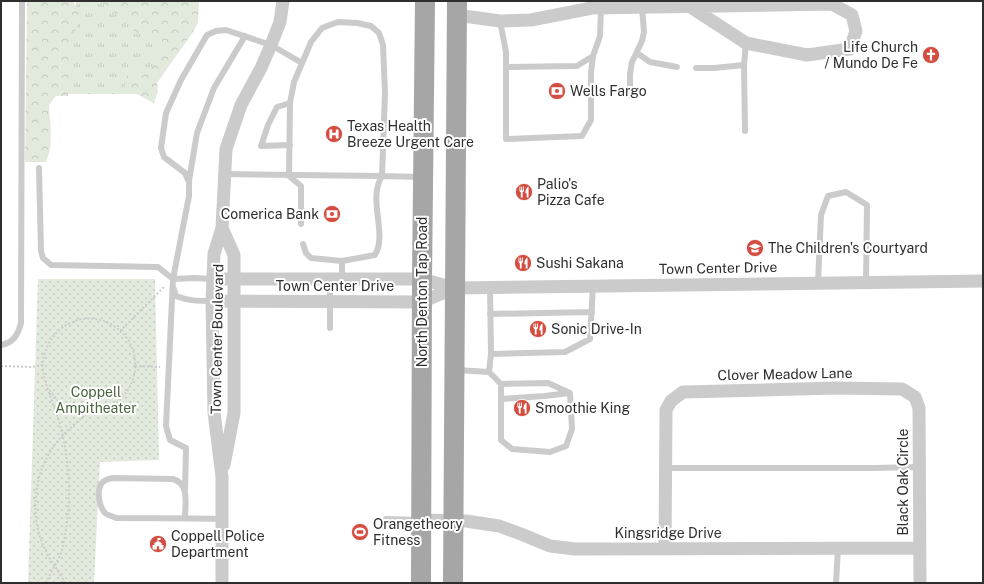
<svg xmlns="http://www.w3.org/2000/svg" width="984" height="584" font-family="'Public Sans',sans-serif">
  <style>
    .grass { fill: url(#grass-tufts) }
    .forest { fill: url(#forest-crowns) }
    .park { fill: url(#park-dots) }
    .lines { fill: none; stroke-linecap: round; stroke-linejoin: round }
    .path { stroke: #cbcbcb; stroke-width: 2; stroke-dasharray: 2 2; stroke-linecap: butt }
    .lane { stroke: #cbcbcb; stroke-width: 6 }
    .street { stroke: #cbcbcb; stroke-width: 13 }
    .primary { stroke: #a6a6a6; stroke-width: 20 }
    .labels { text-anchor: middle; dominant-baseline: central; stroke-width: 4; stroke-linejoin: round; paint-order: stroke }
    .poi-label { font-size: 14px; fill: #2e2e2e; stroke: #fff; text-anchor: start }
    .street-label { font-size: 14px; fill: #2e2e2e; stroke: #fff }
    .park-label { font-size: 14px; fill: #4b6540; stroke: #fff }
  </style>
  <defs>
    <pattern id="grass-tufts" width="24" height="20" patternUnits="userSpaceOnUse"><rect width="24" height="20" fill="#e2eadd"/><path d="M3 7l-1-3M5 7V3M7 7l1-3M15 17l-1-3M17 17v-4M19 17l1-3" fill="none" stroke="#c2c9be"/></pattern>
    <pattern id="forest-crowns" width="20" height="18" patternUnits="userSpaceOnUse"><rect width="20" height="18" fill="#e2eadd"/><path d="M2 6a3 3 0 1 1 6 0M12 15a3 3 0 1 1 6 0" fill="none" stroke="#c2c9be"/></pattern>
    <pattern id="park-dots" width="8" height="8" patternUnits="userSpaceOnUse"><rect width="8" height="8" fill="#e2eadd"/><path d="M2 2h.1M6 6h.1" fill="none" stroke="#c2c9be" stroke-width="1.8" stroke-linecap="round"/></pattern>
  </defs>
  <rect width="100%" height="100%" fill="#fff"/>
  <path class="grass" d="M77 1H131L181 36 145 94H62V51Z"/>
  <path class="forest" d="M27 1H73L80 16 72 42 68 96H56L49 105C50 123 54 145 46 162H25Z
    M100 1H199L198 23 191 35 157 83 158 91 154 103 125 88 128 69 141 70 153 66 162 42 153 34H136L123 15 111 12Z"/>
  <path class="park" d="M38 279H155L159 460 100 462 94 583H28Z"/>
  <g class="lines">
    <path class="path" d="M120 331 164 287
      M1 366 31 367 42 365
      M135 366 160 367
      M46 583C50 573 57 563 61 553 72 514 71 463 60 425 56 408 40 376 43 361 48 325 88 305 118 329 155 359 128 420 80 410 73 409 64 406 58 401 55 397 52 393 49 389
      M65 583C59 571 50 561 45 549 27 513 35 463 63 435 71 427 80 420 88 412"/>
    <path class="lane" d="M500 21 506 52V139L582 136 591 120V73L593 56 600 36 601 8
      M637 53 650 62 677 67
      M506 67 577 66 593 56
      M696 68H714L744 65
      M630 95V74L632 62 642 41 644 32 642 7
      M290 103 277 107 268 125 261 146 290 145
      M745 131 744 65 746 43
      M39 168 41 251 43 258 51 265 158 267 173 279 194 278 212 279
      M224 174 382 176 385 93 383 45 379 33 371 26 357 23 338 22 322 28 311 42 294 82 290 103 289 176 301 186V224
      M189 181 197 133 214 88 245 36
      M303 244 306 253 311 258 342 261
      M330 279V328
      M342 279V261L375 255C388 233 367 200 382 176L420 177
      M818 283 821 215 828 196 846 192 867 205 866 282
      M490 287 491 354 565 352 590 339 593 286
      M174 289 176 296C188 301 199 301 212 301
      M490 314 592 312
      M1 345C13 343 18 335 21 323L22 1
      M457 370 489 372 501 384 548 383 570 393 572 429 566 446 550 452 512 449 501 440V384
      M489 372 491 354
      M501 399 544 396 570 393
      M666 468H875L919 467
      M185 491 186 448 170 440 166 426 173 279 189 196V182L185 173 164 157 161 148 166 113 181 80 207 35 216 31 226 30 271 45 302 63
      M185 518C185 504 190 484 173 479L113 478C109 479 105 479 102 483 96 491 99 506 105 513 107 515 112 516 116 518 151 518 187 518 222 519
      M386 519 419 520
      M836 583 838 548"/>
    <path class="street" d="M456 15 500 21 531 20 592 8 832 4 852 15 856 31 850 49 807 55 746 43 689 6
      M222 228 234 255V413L224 465
      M212 279H422L454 288 983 281
      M212 301 422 302 454 288
      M421 520 466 521 499 526 521 534 550 546 575 549 920 548
      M665 549 666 410 671 401 683 392 836 388 902 389 915 397 919 408 920 583
      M222 583V477L214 412 212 301 214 254 222 228 226 149 241 105 261 68 271 45 280 22 283 1"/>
    <path class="primary" d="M421 583 422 279 425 1
      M453 583 457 1"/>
  </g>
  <defs>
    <symbol id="church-disc" viewBox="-11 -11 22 22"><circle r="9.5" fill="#d44d41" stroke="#fff"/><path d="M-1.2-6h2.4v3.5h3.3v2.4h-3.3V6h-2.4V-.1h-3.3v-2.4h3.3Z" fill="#fff"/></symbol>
    <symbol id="bank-disc" viewBox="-11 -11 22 22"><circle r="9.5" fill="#d44d41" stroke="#fff"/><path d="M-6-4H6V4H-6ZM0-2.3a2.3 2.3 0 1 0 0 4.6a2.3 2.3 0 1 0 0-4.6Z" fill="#fff"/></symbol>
    <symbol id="hospital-disc" viewBox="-11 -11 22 22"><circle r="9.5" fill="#d44d41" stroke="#fff"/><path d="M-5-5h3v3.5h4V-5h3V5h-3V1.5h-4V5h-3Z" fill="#fff"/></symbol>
    <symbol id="restaurant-disc" viewBox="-11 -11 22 22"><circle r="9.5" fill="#d44d41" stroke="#fff"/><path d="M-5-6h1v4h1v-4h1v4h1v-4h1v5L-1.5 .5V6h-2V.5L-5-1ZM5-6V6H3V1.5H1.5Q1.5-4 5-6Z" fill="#fff"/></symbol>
    <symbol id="school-disc" viewBox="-11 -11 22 22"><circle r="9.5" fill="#d44d41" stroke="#fff"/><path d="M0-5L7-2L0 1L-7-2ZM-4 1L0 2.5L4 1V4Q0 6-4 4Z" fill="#fff"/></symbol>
    <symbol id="stadium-disc" viewBox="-11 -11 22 22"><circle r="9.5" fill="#d44d41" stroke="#fff"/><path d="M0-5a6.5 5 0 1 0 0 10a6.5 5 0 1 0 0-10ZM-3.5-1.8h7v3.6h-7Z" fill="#fff"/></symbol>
    <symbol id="civic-disc" viewBox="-11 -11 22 22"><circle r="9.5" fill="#d44d41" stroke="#fff"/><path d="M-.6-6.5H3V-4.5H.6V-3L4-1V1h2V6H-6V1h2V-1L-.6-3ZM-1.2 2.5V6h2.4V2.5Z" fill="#fff"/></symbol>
  </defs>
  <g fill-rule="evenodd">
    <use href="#church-disc" x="921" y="45" width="20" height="20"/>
    <use href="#bank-disc" x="547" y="81" width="20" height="20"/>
    <use href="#hospital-disc" x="324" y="124" width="20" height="20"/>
    <use href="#restaurant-disc" x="514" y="182" width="20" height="20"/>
    <use href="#bank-disc" x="322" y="204" width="20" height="20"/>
    <use href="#school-disc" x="745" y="238" width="20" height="20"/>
    <use href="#restaurant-disc" x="513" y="253" width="20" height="20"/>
    <use href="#restaurant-disc" x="528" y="319" width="20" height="20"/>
    <use href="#restaurant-disc" x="512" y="398" width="20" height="20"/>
    <use href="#stadium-disc" x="350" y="522" width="20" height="20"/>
    <use href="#civic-disc" x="148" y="534" width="20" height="20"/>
  </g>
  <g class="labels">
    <g class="poi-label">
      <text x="918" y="47" text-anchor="end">Life Church<tspan x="918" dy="16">/ Mundo De Fe</tspan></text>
      <text x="570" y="91">Wells Fargo</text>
      <text x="347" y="126">Texas Health<tspan x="347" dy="16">Breeze Urgent Care</tspan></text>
      <text x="537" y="184">Palio's<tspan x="537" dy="16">Pizza Cafe</tspan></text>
      <text x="319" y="214" text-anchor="end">Comerica Bank</text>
      <text x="768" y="248">The Children's Courtyard</text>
      <text x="536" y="263">Sushi Sakana</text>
      <text x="551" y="329">Sonic Drive-In</text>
      <text x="535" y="408">Smoothie King</text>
      <text x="373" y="524">Orangetheory<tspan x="373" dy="16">Fitness</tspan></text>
      <text x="171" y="536">Coppell Police<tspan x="171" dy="16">Department</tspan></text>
    </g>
    <g class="street-label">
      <text transform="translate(718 268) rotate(-1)">Town Center Drive</text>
      <text x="335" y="286">Town Center Drive</text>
      <text transform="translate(422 292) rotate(-90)">North Denton Tap Road</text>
      <text transform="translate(217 339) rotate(-89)">Town Center Boulevard</text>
      <text transform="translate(785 374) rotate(-1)">Clover Meadow Lane</text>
      <text transform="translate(903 482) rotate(-90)">Black Oak Circle</text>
      <text x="668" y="533">Kingsridge Drive</text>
    </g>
    <g class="park-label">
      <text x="96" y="392">Coppell<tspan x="96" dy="16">Ampitheater</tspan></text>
    </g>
  </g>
  <rect width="984" height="584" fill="none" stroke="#2e2e2e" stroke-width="4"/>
</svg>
